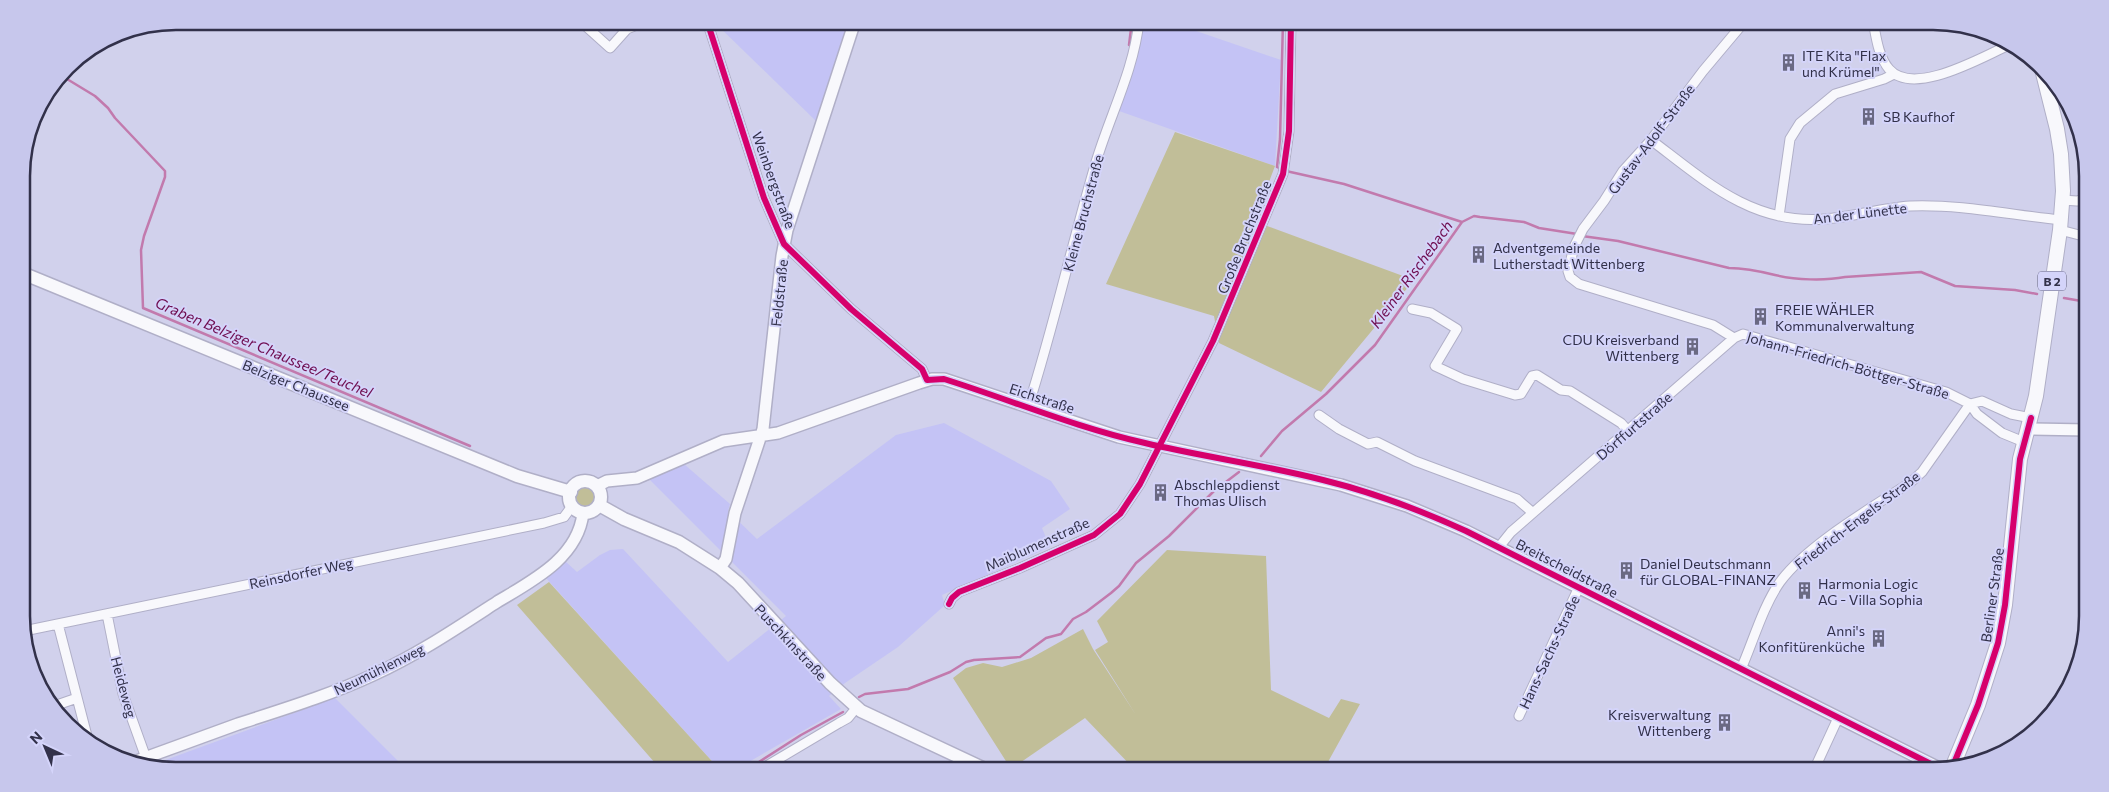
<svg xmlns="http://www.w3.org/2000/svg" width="2109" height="792" font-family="Commissioner,sans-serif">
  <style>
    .built { fill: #c4c3f5 }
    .green { fill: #c1be98 }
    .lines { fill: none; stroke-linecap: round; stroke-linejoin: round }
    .stream { stroke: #c27aad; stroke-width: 2.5 }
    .minor-casing { stroke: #b0afc7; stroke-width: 11 }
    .tertiary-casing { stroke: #b0afc7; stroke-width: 14 }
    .secondary-casing { stroke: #b0afc7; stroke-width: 15 }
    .primary-casing { stroke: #b0afc7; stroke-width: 16 }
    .minor { stroke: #f8f8fc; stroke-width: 9 }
    .tertiary { stroke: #f8f8fc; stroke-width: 11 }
    .secondary { stroke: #f8f8fc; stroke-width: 12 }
    .primary { stroke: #f8f8fc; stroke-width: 14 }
    .cycleway-casing { stroke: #d4d4fa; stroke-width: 9 }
    .cycleway { stroke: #d6006c; stroke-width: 6 }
    .labels { text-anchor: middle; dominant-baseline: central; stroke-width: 4; stroke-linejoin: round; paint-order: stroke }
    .shield { fill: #d4d4fa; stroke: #63627f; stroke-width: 1 }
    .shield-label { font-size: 12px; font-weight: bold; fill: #32314a }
    .poi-label { font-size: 14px; fill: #32314a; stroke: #d4d4fa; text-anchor: start }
    .street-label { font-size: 14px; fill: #32314a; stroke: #d4d4fa }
    .water-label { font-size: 15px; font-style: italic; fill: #6f0d50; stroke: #d4d4fa }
    .rim { fill: none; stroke: #32314a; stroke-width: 2.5 }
  </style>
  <rect width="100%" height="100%" fill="#d1d1ec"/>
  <path class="built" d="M713 21H848L817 122Z
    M1145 21H1167L1281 60 1275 166 1119 111Z
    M944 423 1051 481 1070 509 1042 528 1050 547 942 595 945 605 898 647 845 683 829 696 841 709 733 771H721L546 578 565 561 577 572 600 555 610 550 623 549 728 662 786 616 649 479 684 464 730 504 728 511 757 539 896 435Z
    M335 698 408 771H176L149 766Z"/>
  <path class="green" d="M1175 132 1275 166 1253 224 1267 226 1414 280 1321 392 1219 343 1214 316 1106 284Z
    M575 497a10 10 0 1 1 20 0a10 10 0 1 1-20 0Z
    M1167 550 1266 556 1271 690 1329 718 1341 699 1360 704 1323 771H1136L1085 718 1011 769 953 678 966 668 983 663 1002 667 1031 658 1083 629 1093 649 1136 715 1095 650 1108 642 1097 621Z
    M549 582 720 770 662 771 517 605Z"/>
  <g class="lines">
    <path class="stream" d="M1129 45 1132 21
      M62 76 95 96 108 108 115 118 165 171V177L144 236 141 250 143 308 470 446
      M1281 169 1277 167 1280 139 1283 21
      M1286 171 1344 184 1462 222
      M1582 236 1618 241 1729 268C1746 268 1759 271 1775 275 1796 280 1824 281 1845 277L1921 272 1955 286 2015 290 2037 294
      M2064 298 2087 302
      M1261 456 1282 431 1326 394 1375 345 1462 222 1474 216 1480 217 1524 222 1539 228 1577 234
      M859 697 865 694 908 689 950 672 966 662 974 660 1020 657 1046 638 1061 634 1073 619 1086 612 1111 593 1119 586 1136 563 1169 536 1214 491 1239 472
      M745 771 801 735 843 712"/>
    <defs>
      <path id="minor" d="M580 21 610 48 627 29 647 21
        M707 21 764 198 784 244 851 309 922 369 927 380
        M1873 21C1876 36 1878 56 1889 69 1913 97 1980 58 2007 46
        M1651 140C1704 180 1752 225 1824 219 1853 217 1881 208 1910 206 1961 204 2011 215 2061 220
        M2062 200 2077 201 2087 198
        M1779 216 1790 139 1800 123 1835 94 1884 79 1894 74
        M2060 230 2087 237
        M1412 309 1431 313 1457 329 1435 366 1463 379 1515 395 1521 394 1532 376 1537 375 1561 390 1570 391 1621 423 1628 431
        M1734 338 1713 325 1579 284 1570 277 1568 271 1574 247 1583 229 1604 201 1623 171 1651 140 1703 71 1745 21
        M1970 404 1982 401 2011 414 2031 418
        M1028 407C1054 326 1072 243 1096 162 1110 115 1134 70 1139 21
        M1319 415 1339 429 1368 444 1377 442 1415 461 1517 499 1533 513
        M1499 547 1511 532 1734 338 1743 334 1946 392 1970 404 1977 414 2002 433 2024 442
        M949 604 952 598 959 592 1020 568 1094 535 1120 514 1140 484 1213 341 1283 174 1289 131 1291 21
        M107 614 123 694 146 758
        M58 624 87 736
        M24 631 544 523 564 517 572 506
        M1741 669C1753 642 1763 606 1780 582 1807 545 1873 507 1911 482L1922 472 1970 404
        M54 706 77 698
        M1519 716 1579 587
        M1814 770 1838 718
        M758 771 839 723 848 718 857 707"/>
      <path id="tertiary" d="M2028 429 2087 430
        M597 486 607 481 637 478 723 441 778 433 919 383 932 379H944L1119 437 1341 485 1407 506 1466 531 1943 770
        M720 568 726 559 735 513 763 429 782 256 787 230 855 21
        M131 763C167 750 202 737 238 724 284 709 330 695 373 675 417 655 457 628 497 602 532 581 578 558 583 513"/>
      <path id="secondary" d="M22 273 517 476 571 492
        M569 497a16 16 0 1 1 32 0a16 16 0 1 1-32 0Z
        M599 505 624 519 679 542 720 568 738 583 830 683 861 711 989 771"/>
      <path id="primary" d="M1952 768 1978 705 1998 643 2005 605 2020 459 2036 396 2060 230 2063 191 2061 154 2057 129 2042 69"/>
    </defs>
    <use href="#minor" class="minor-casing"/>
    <use href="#tertiary" class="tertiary-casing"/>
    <use href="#secondary" class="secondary-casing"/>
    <use href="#primary" class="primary-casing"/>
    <use href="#minor" class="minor"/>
    <use href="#tertiary" class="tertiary"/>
    <use href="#secondary" class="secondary"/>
    <use href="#primary" class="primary"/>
    <defs>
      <path id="cycleway" d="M707 21 764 198 784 244 851 309 922 369 927 380 944 379C1011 400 1077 428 1145 443 1204 457 1265 465 1323 480 1372 492 1420 510 1466 531L1943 770
        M949 604 952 598 959 592 1020 568 1094 535 1120 514 1140 484 1213 341 1283 174 1289 131 1291 21
        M1952 768 1978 705 1998 643 2005 605 2020 459 2031 418"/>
    </defs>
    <use href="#cycleway" class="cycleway-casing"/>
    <use href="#cycleway" class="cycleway"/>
  </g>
  <defs>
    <symbol id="building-bare" viewBox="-9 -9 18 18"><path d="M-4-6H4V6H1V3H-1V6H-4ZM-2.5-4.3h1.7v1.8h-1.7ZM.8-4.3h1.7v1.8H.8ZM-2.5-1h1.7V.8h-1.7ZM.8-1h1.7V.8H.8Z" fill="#6a6983" stroke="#d4d4fa" stroke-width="2.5" paint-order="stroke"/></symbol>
  </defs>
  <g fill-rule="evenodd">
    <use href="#building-bare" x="1776" y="50" width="25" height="25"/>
    <use href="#building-bare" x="1856" y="104" width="25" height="25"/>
    <use href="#building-bare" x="1466" y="242" width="25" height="25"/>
    <use href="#building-bare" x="1748" y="304" width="25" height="25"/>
    <use href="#building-bare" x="1680" y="334" width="25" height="25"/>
    <use href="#building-bare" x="1148" y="480" width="25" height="25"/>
    <use href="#building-bare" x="1614" y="558" width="25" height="25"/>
    <use href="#building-bare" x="1792" y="578" width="25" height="25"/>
    <use href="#building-bare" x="1866" y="626" width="25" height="25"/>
    <use href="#building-bare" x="1712" y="710" width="25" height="25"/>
  </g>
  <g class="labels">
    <rect class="shield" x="2038" y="271.5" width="28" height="19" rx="4"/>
    <g class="shield-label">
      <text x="2052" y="281">B 2</text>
    </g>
    <g class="poi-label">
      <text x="1802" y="55">ITE Kita "Flax<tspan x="1802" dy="16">und Krümel"</tspan></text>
      <text x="1883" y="116">SB Kaufhof</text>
      <text x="1493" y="247">Adventgemeinde<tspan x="1493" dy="16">Lutherstadt Wittenberg</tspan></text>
      <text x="1775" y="309">FREIE WÄHLER<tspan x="1775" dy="16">Kommunalverwaltung</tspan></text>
      <text x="1679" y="339" text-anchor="end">CDU Kreisverband<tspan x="1679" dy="16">Wittenberg</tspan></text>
      <text x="1174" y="484">Abschleppdienst<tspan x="1174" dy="16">Thomas Ulisch</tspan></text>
      <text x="1640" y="563">Daniel Deutschmann<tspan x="1640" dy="16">für GLOBAL-FINANZ</tspan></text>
      <text x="1818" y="583">Harmonia Logic<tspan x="1818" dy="16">AG - Villa Sophia</tspan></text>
      <text x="1865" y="630" text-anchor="end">Anni's<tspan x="1865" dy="16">Konfitürenküche</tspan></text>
      <text x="1711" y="714" text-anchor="end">Kreisverwaltung<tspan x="1711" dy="16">Wittenberg</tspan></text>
    </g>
    <g class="street-label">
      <text transform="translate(1651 139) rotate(-53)">Gustav-Adolf-Straße</text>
      <text transform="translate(774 180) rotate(70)">Weinbergstraße</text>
      <text transform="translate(1083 213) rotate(-75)">Kleine Bruchstraße</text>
      <text transform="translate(1860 213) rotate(-7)">An der Lünette</text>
      <text transform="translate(1244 237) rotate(-68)">Große Bruchstraße</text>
      <text transform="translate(779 293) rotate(-84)">Feldstraße</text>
      <text transform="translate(1848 365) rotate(16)">Johann-Friedrich-Böttger-Straße</text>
      <text transform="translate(296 385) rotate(22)">Belziger Chaussee</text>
      <text transform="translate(1042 398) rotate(18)">Eichstraße</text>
      <text transform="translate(1634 426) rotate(-41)">Dörffurtstraße</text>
      <text transform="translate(1857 520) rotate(-37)">Friedrich-Engels-Straße</text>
      <text transform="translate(1037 544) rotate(-24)">Maiblumenstraße</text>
      <text transform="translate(1567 568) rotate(27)">Breitscheidstraße</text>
      <text transform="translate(301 573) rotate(-12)">Reinsdorfer Weg</text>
      <text transform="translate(1992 595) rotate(-82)">Berliner Straße</text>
      <text transform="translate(791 642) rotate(47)">Puschkinstraße</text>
      <text transform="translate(1549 652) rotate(-65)">Hans-Sachs-Straße</text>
      <text transform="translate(379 669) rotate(-26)">Neumühlenweg</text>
      <text transform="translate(124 687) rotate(75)">Heideweg</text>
    </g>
    <g class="water-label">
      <text transform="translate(1411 274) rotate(-54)">Kleiner Rischebach</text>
      <text transform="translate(264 347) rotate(23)">Graben Belziger Chaussee/Teuchel</text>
    </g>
  </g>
  <path d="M0 0H2109V792H0ZM176 30H1933A146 146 0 0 1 2079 176V616A146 146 0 0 1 1933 762H176A146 146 0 0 1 30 616V176A146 146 0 0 1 176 30Z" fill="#c7c7ec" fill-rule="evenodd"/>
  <path class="rim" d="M176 30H1933A146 146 0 0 1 2079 176V616A146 146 0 0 1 1933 762H176A146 146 0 0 1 30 616V176A146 146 0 0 1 176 30Z"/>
  <g transform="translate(45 747) rotate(316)" stroke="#d4d4fa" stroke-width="4" paint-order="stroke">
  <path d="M0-4L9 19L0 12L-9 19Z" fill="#32314a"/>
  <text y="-8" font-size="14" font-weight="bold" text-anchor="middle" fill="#32314a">N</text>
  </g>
</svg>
